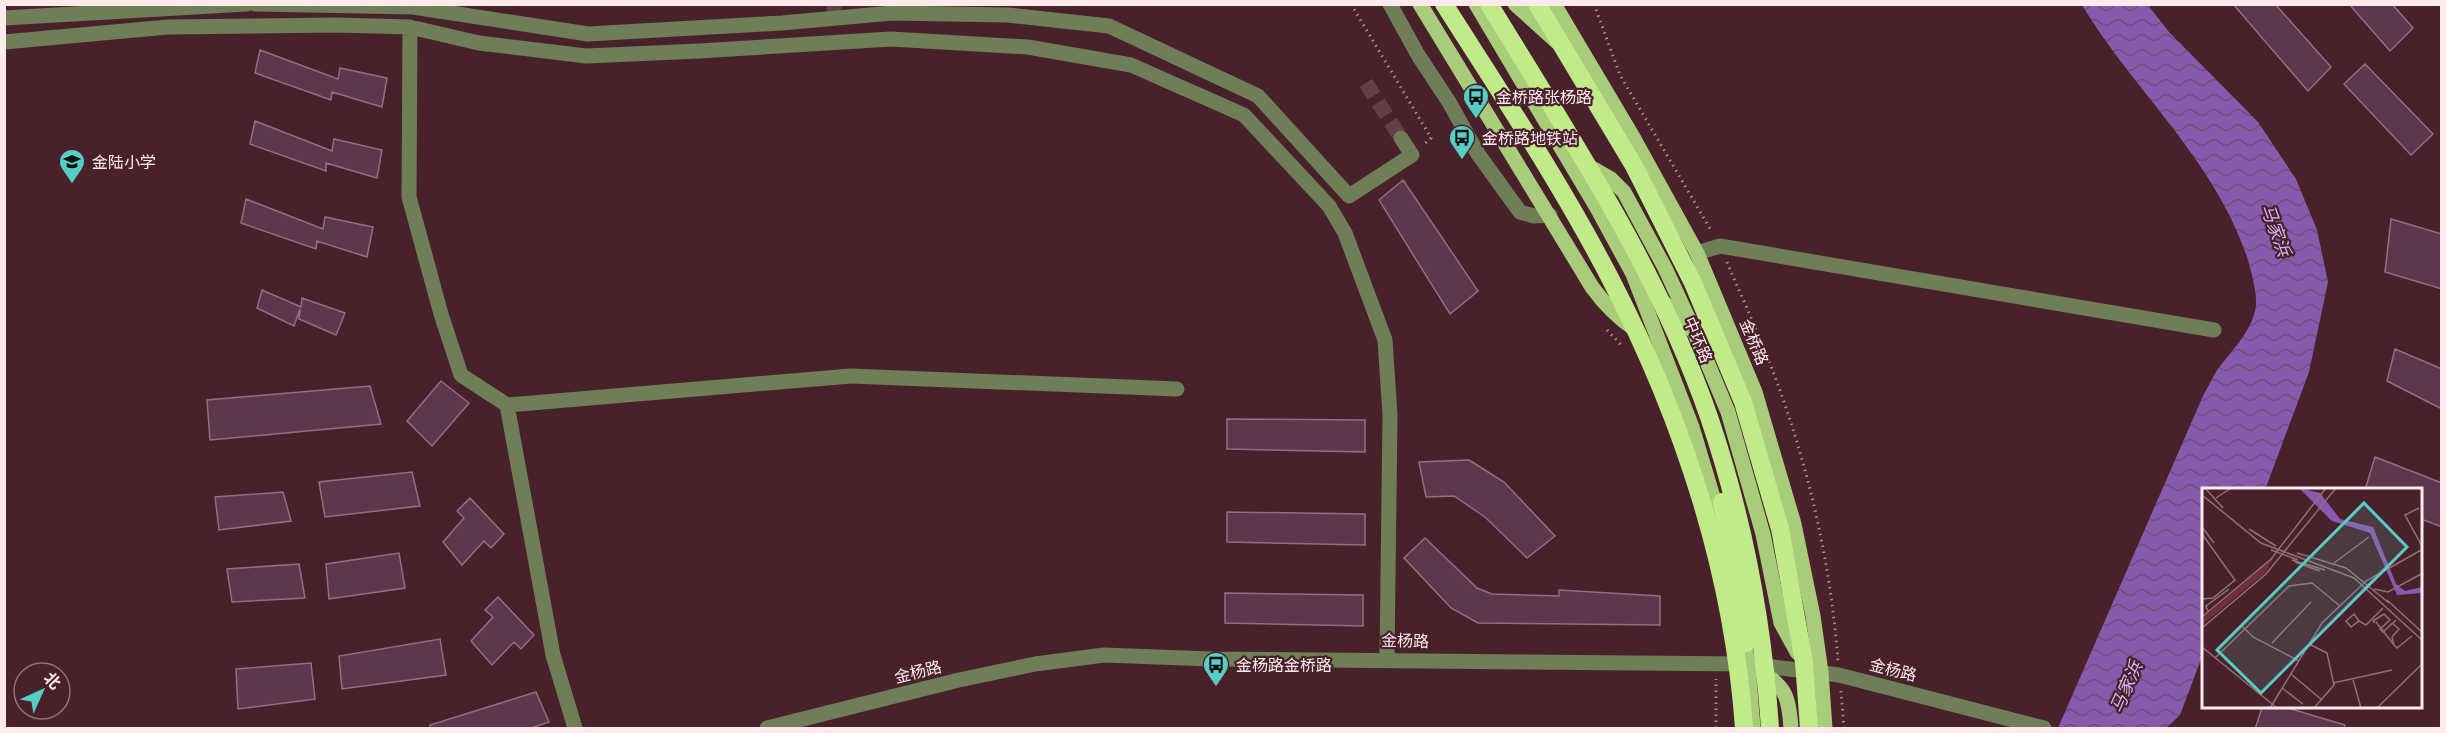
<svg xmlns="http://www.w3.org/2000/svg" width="2446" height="733" font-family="Roboto,'Noto Sans SC',sans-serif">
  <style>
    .water { fill: url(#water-waves) }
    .building { fill: #5d374b; stroke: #976d82; stroke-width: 1.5 }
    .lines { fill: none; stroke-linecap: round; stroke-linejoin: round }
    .minor-tunnel { stroke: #643f47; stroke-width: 15; stroke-dasharray: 15 8; stroke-linecap: butt }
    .path { stroke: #aa8c91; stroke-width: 3; stroke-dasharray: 1.5 4.5; stroke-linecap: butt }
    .minor { stroke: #6d7e58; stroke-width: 15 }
    .major { stroke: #a9cc7b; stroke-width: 15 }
    .highway-bridge { stroke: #c1eb88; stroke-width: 18 }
    .labels { text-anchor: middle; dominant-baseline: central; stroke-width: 4.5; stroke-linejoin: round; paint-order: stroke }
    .poi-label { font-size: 16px; fill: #fee9ec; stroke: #49212a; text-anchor: start }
    .street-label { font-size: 16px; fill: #fee9ec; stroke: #49212a }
    .water-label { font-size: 18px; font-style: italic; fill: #d7b5f7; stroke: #49212a }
    .inset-road { fill: none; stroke: #917178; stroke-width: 1.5 }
    .view { fill: #56cec4; fill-opacity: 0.15; stroke: #56cec4; stroke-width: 3 }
    .inset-edge { fill: none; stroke: #fee9ec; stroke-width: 3 }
  </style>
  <defs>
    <pattern id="water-waves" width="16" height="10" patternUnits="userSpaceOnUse" patternTransform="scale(1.5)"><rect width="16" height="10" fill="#885aae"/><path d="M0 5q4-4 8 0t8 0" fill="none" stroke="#6a507a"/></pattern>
  </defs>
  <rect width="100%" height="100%" fill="#49212a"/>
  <path class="water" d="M2082 5H2148L2169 32 2258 122 2296 179 2317 230 2328 282 2309 372 2265 490H2203V654L2180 715 2166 728H2058L2203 396C2207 389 2211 380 2216 372 2230 351 2252 333 2256 306 2257 291 2251 271 2247 257 2214 159 2134 91 2082 5Z"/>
  <path class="building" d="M2233 4H2275L2331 67 2308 91Z
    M2349 4H2392L2413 28 2390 51Z
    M260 50 338 79 340 68 387 78 382 107 332 92 331 100 255 73Z
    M2365 64 2433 134 2411 155 2344 84Z
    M255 121 332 151 334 139 382 150 377 178 326 163V171L250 144Z
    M1403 180 1478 291 1450 314 1379 200Z
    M246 199 323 229 325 217 373 227 367 257 317 241 316 249 241 223Z
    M2391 219 2442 234V289L2385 272Z
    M262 290 301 307 302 298 345 313 336 335 299 319 300 309 294 326 257 308Z
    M2395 349 2442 369V409L2387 381Z
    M441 381 469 403 432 446 407 421Z
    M370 386 381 424 210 440 207 400Z
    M1227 419 1365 420V452L1227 449Z
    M2375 457 2442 483V527L2421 519V490H2365Z
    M1469 460 1504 482 1555 536 1527 558 1485 517 1454 496 1426 497 1419 462Z
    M412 472 420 506 325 517 319 482Z
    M283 492 291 521 219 530 215 497Z
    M470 498 504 534 491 548 484 541 462 565 443 542 464 518 457 511Z
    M1227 512 1365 514V545L1227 542Z
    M1425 538 1477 588 1492 594 1559 596V590L1660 596V625L1478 623 1451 608 1404 558Z
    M399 553 405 588 329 599 326 564Z
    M299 564 305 598 232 602 227 569Z
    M1225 593 1363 595V626L1225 623Z
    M498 597 534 635 521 649 514 642 492 665 471 641 493 617 485 610Z
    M440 639 446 675 342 689 339 656Z
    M311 663 315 699 238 709 236 669Z
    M536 692 549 722 528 729H430V725Z
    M2262 708H2288L2345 725 2344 729H2255Z"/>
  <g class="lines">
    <path class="minor-tunnel" d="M834 4 835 18
      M1366 83 1401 138"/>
    <path class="path" d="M1351 4 1431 138 1424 144
      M1594 4 1620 75 1712 232
      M1727 262C1744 303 1763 343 1778 385 1810 473 1831 567 1838 661
      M1607 330 1623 347
      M1841 691 1844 728
      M1716 728V679"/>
    <path class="minor" d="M255 4 413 7 588 34 782 23 892 13 1008 15 1109 26 1258 96 1349 196 1412 155 1401 138
      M1390 4 1418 55 1449 102 1478 154 1520 212 1534 216 1550 215
      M4 18 247 4
      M410 27 409 197 441 314 461 375 507 405 553 655 575 728
      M4 42 168 27 337 25 410 27 479 43 586 56 699 51 891 39 1028 47 1131 65 1244 115 1329 206 1345 233 1385 340 1390 415 1387 659
      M1697 253 1720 246 2214 330
      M507 405 851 376 1177 389
      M767 728 959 680 1035 664 1104 655 1211 659 1748 664 1839 675 2044 728"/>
    <path class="major" d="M1420 4 1592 287C1605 305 1618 318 1636 330
      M1476 4 1597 208 1633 274 1692 427 1719 517
      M1515 4 1557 42
      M1554 4 1633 137 1697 253 1755 392 1794 524 1813 616 1821 672 1825 728
      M1585 164 1611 179 1624 192 1665 268 1695 333 1664 303
      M1695 333 1728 412 1763 534 1781 623 1797 652 1802 657
      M1742 632 1748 664 1753 728
      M1758 670C1786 686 1789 697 1791 728"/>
    <path class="highway-bridge" d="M1444 4C1502 95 1562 185 1611 280 1683 419 1733 572 1744 728
      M1489 4C1570 137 1658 269 1709 417 1743 517 1763 623 1770 728
      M1537 4 1634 166 1693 283 1743 402 1780 529 1804 662 1809 728
      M1722 502 1739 588 1746 643"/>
  </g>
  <defs>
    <symbol id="bus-pin" viewBox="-11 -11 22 30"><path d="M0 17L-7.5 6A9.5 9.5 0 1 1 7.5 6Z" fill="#56cec4" stroke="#49212a"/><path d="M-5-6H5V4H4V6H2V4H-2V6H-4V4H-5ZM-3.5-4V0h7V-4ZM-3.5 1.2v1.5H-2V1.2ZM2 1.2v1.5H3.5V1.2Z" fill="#111"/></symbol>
    <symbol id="school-pin" viewBox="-11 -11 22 30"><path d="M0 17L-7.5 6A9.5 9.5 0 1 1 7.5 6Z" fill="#56cec4" stroke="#49212a"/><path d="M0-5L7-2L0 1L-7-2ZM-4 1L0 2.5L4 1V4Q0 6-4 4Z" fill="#111"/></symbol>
  </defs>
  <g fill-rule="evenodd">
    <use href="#bus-pin" x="1461" y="82" width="30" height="40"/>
    <use href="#bus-pin" x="1447" y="123" width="30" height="40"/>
    <use href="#school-pin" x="57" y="147" width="30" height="40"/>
    <use href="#bus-pin" x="1201" y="650" width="30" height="40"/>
  </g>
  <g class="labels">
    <g class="poi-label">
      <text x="1496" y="97">金桥路张杨路</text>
      <text x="1482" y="138">金桥路地铁站</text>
      <text x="92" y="162">金陆小学</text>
      <text x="1236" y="665">金杨路金桥路</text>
    </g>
    <g class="street-label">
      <text transform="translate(1698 340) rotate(67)">中环路</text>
      <text transform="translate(1754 342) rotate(67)">金桥路</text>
      <text transform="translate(1405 641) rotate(1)">金杨路</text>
      <text transform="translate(1893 670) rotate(14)">金杨路</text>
      <text transform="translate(918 672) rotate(-14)">金杨路</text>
    </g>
    <g class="water-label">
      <text transform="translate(2276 230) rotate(70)">马家浜</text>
      <text transform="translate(2126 687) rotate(-66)">马家浜</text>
    </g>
  </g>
  <g transform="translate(2202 488)">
    <rect width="220" height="220" fill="#49212a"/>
    <path d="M72 69 63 85 0 137V131Z" fill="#71303f"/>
    <path d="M97 0 118 5 138 31 171 39 194 96 203 103 220 99V105L195 107 168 45 130 33Z" fill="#885aae"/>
    <path class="inset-road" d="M3 0 21 20M0 7 59 55 152 90 221 153M14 10 29 0M217 20 203 27 221 60M0 39 12 55M47 41 74 58M0 46 33 92 11 110 0 111M69 62 96 72M95 65 144 80 187 115M90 72 123 82M93 74 118 83M132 75 167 49M172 101 186 104 221 85M185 112 221 145M6 123 4 118 27 101M0 129 69 71 124 0M157 133 152 126 144 133 149 139 157 133 164 137 181 120M174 134 192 157 190 149 197 141 190 135M173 135 171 133 182 126 188 132 178 141 181 144 194 132M41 139 51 149 97 173M0 140 64 86 134 0M70 155 109 114M107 156 125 165 132 197 112 220M192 157 195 160 210 148M0 159 75 220M13 170 87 98 110 95 138 118M89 186 120 212M151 192 159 220M131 195 190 182M80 200 101 216M68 220 120 135 164 93 221 61M175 220 221 175"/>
    <path class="view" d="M162 15 205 59 59 205 15 162Z"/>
    <rect width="220" height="220" class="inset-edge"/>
  </g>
  <rect width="2446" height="733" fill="none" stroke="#fee9ec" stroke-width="12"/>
  <g transform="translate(42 691) rotate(45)"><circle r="28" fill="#49212a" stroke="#917178" stroke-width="1.5"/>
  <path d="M0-4.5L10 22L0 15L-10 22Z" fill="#56cec4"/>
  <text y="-9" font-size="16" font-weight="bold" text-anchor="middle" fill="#fee9ec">北</text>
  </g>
</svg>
